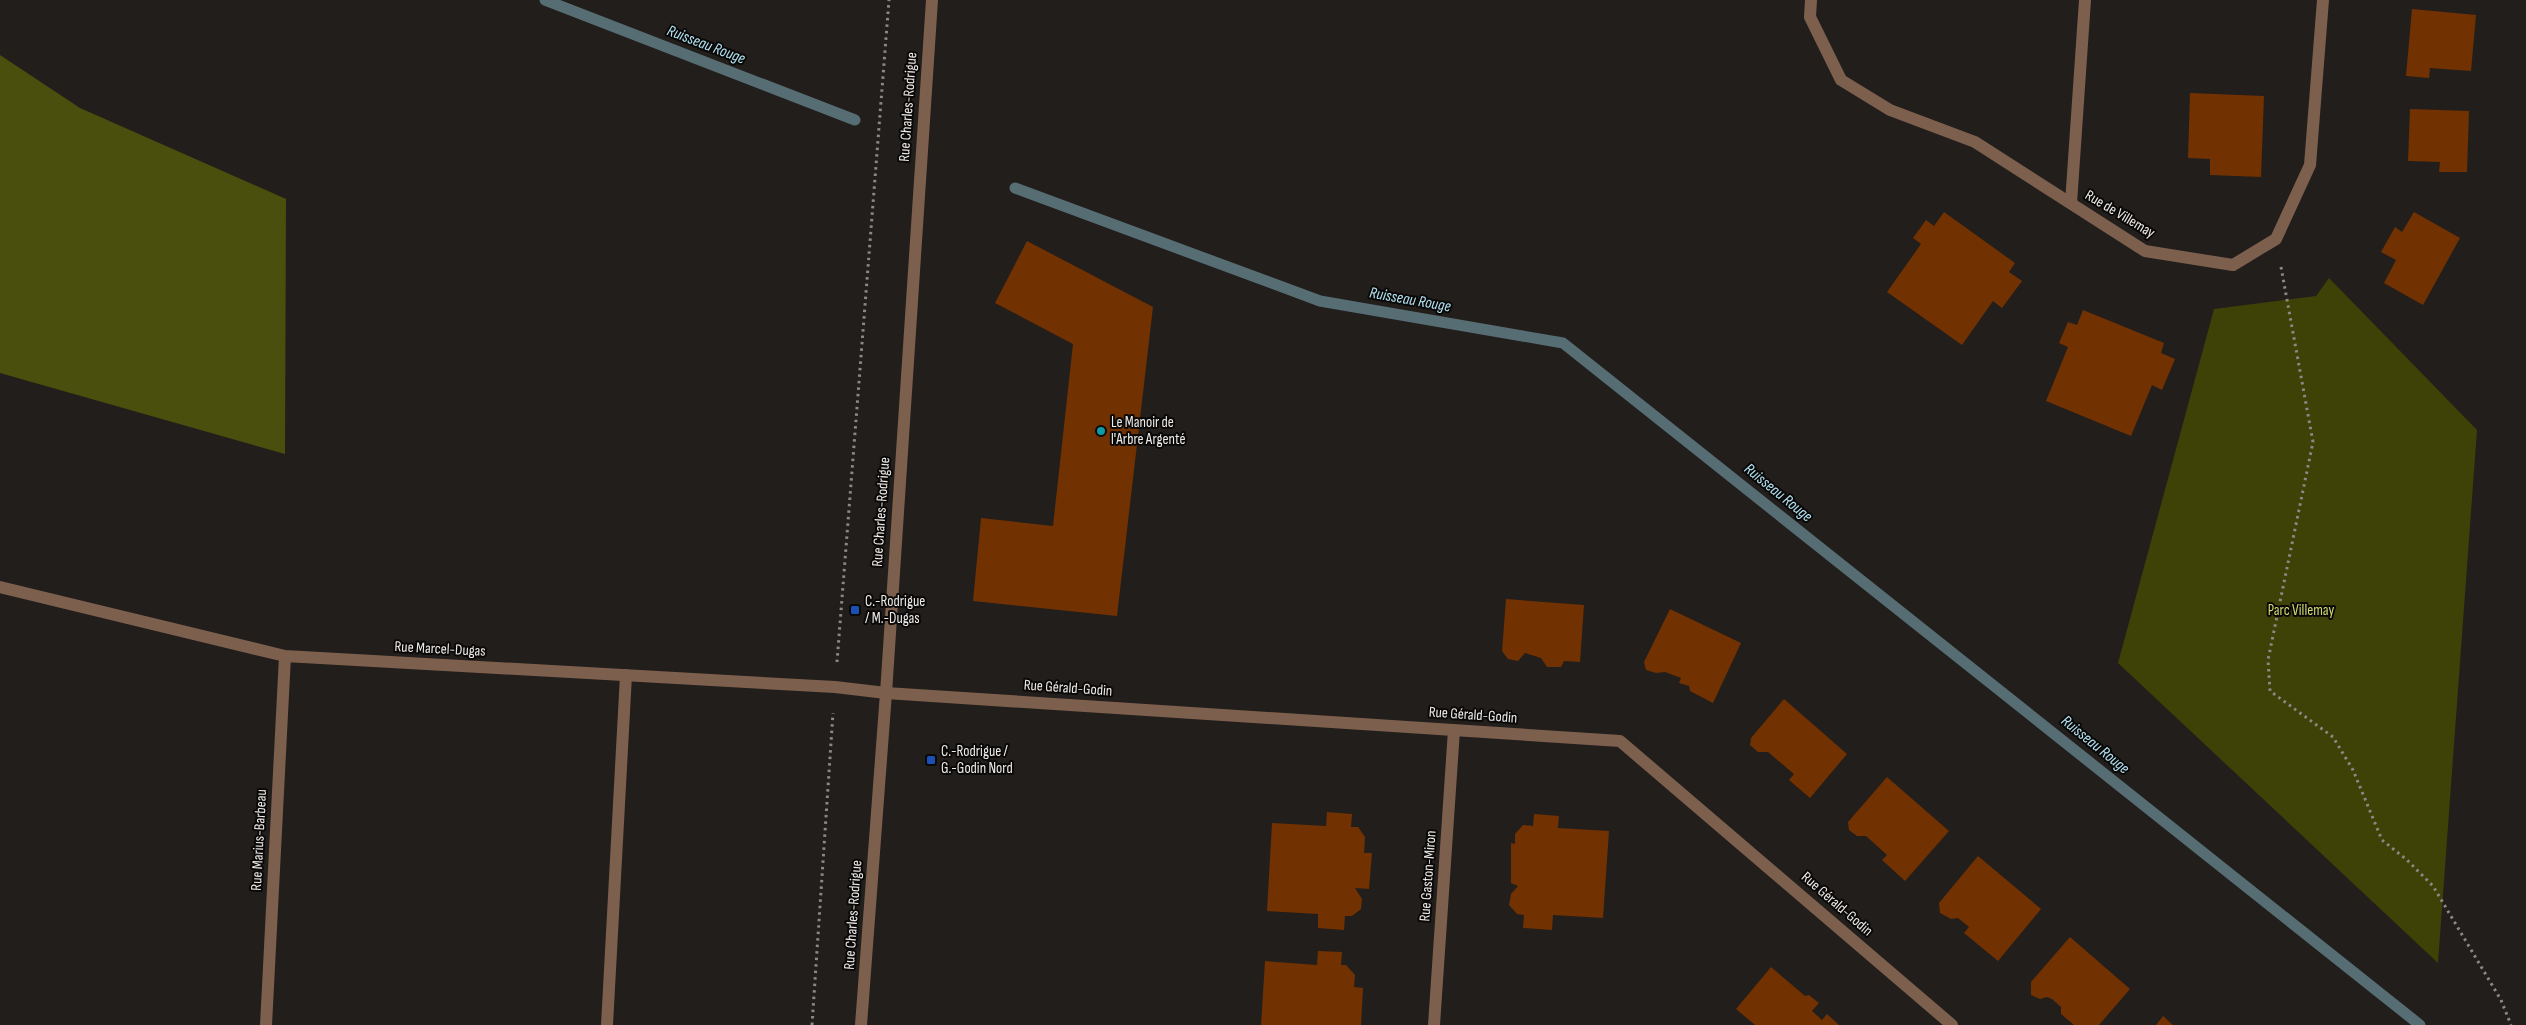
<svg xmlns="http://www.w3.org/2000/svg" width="2526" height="1025" font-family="'Sofia Sans Condensed',sans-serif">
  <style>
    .green { fill: #3e4207 }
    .forest { fill: #4a4f0d }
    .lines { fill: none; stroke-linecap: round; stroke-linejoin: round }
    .stream { stroke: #576d74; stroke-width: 11 }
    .building { fill: #723101 }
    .path { stroke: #8b8885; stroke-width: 3; stroke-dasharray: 2.5 4; stroke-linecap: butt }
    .service { stroke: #7d5f4d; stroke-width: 12 }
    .minor { stroke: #7d5f4d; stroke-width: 12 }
    .tertiary { stroke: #7d5f4d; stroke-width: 12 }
    .culture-dot { fill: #0f9aa8; stroke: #0a0908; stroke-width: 2 }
    .transit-dot { fill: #1a4fb4; stroke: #0a0908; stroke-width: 2 }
    .labels { text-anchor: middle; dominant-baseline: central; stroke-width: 4; stroke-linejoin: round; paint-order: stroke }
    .street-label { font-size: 15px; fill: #eeecea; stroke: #0a0908 }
    .poi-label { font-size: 15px; fill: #eeecea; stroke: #0a0908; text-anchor: start }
    .park-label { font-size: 15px; fill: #d2db6d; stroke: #0a0908 }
    .water-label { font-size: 16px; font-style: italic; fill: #b3e3f3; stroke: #0a0908 }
  </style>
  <rect width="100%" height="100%" fill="#221e1b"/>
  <path class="green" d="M2329 278 2477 430 2438 963 2118 663 2214 309 2316 296Z"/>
  <path class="forest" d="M0 55 80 108 286 199 285 454 0 373Z"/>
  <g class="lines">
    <path class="stream" d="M545 0 855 120
      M1015 188 1320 301 1563 343 2420 1025"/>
  </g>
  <path class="building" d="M2412 9 2476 15 2471 71 2430 68 2429 78 2406 76Z
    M2190 93 2264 96 2261 177 2210 175V159L2188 158Z
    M2410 109 2469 111 2467 172H2439L2440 162 2408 161Z
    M1944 212 2015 263 2009 272 2022 281 2002 308 1993 301 1962 345 1887 292 1921 244 1913 238 1926 220 1934 226Z
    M2414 212 2460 238 2423 305 2384 283 2396 260 2381 252 2395 227 2402 232Z
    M1027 241 1153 307 1117 616 973 601 981 518 1053 526 1073 344 995 303Z
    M2083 310 2164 343 2161 353 2175 359 2162 390 2152 385 2131 436 2046 401 2068 347 2059 343 2068 322 2077 325Z
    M1506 599 1584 605 1580 662 1564 661 1561 667H1547L1541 658 1525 653 1518 661 1508 659 1502 651Z
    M1670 609 1741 643 1713 703 1690 691 1689 686 1679 683 1681 678 1665 672 1656 673 1646 670 1644 662Z
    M1784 699 1847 754 1810 798 1789 780 1794 774 1768 752H1758L1750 745 1751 738Z
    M1887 777 1949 831 1905 881 1882 860 1887 855 1866 836H1857L1849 830 1848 822Z
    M1327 812 1352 814 1351 827H1358L1365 837 1364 853H1372L1369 889 1355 888 1362 899 1361 909 1352 916H1345L1344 930 1318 928V914L1267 911 1272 823 1326 826Z
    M1534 814 1559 816 1558 828 1609 831 1603 918 1553 915 1552 930 1523 928 1524 915 1517 914 1509 905 1511 894 1518 886 1511 883V843L1515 844V834L1523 825 1533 826Z
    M1978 856 2041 909 1998 961 1964 933 1969 927 1958 918 1951 919 1940 913 1939 903Z
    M2070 937 2130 989 2099 1025H2074L2061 1014V1007L2052 999 2047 997 2040 999 2031 995V982Z
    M1318 951 1342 952 1341 965H1346L1355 975 1354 987 1363 988 1361 1025H1261L1265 961 1317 965Z
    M1771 967 1805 996 1809 995 1819 1003 1812 1011 1822 1020 1827 1014 1839 1025H1755L1736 1009Z
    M2163 1016 2173 1025H2156Z"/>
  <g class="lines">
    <path class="path" d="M2281 267 2313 442 2268 660 2270 691 2333 737 2353 770 2382 840 2407 860 2433 886 2501 1000 2511 1025
      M837 662 889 0
      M812 1025 833 713"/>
    <path class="service" d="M2071 203 2085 0
      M607 1025 626 675"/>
    <path class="minor" d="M1811 0 1810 17 1841 80 1890 110 1975 142 2145 251 2233 265 2276 239 2310 165 2323 0
      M0 587 285 656 835 687 886 693 1620 741 1952 1025
      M266 1025 285 656
      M1434 1025 1454 730"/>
    <path class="tertiary" d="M861 1025 886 693 932 0"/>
  </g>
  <circle class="culture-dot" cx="1101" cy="431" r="5"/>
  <g class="transit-dot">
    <rect x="850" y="605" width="10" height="10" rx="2.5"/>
    <rect x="926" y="755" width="10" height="10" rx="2.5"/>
  </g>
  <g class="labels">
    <g class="street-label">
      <text transform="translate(908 107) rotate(-86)">Rue Charles-Rodrigue</text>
      <text transform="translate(2120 214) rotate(31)">Rue de Villemay</text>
      <text transform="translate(881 512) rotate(-86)">Rue Charles-Rodrigue</text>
      <text transform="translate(440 649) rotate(3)">Rue Marcel-Dugas</text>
      <text transform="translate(1068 688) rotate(4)">Rue Gérald-Godin</text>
      <text transform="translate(1473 715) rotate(4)">Rue Gérald-Godin</text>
      <text transform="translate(259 840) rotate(-87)">Rue Marius-Barbeau</text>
      <text transform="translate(1428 876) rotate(-86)">Rue Gaston-Miron</text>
      <text transform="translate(1837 904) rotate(41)">Rue Gérald-Godin</text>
      <text transform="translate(853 915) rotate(-86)">Rue Charles-Rodrigue</text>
    </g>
    <g class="poi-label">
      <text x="1111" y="422">Le Manoir de<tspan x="1111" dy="17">l'Arbre Argenté</tspan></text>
      <text x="865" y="601">C.-Rodrigue<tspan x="865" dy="17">/ M.-Dugas</tspan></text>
      <text x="941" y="751">C.-Rodrigue /<tspan x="941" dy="17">G.-Godin Nord</tspan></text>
    </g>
    <g class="park-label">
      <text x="2301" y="610">Parc Villemay</text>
    </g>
    <g class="water-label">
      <text transform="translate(706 45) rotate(21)">Ruisseau Rouge</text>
      <text transform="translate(1410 300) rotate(10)">Ruisseau Rouge</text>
      <text transform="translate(1778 493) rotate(39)">Ruisseau Rouge</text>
      <text transform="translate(2095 745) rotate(39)">Ruisseau Rouge</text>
    </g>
  </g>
</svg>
